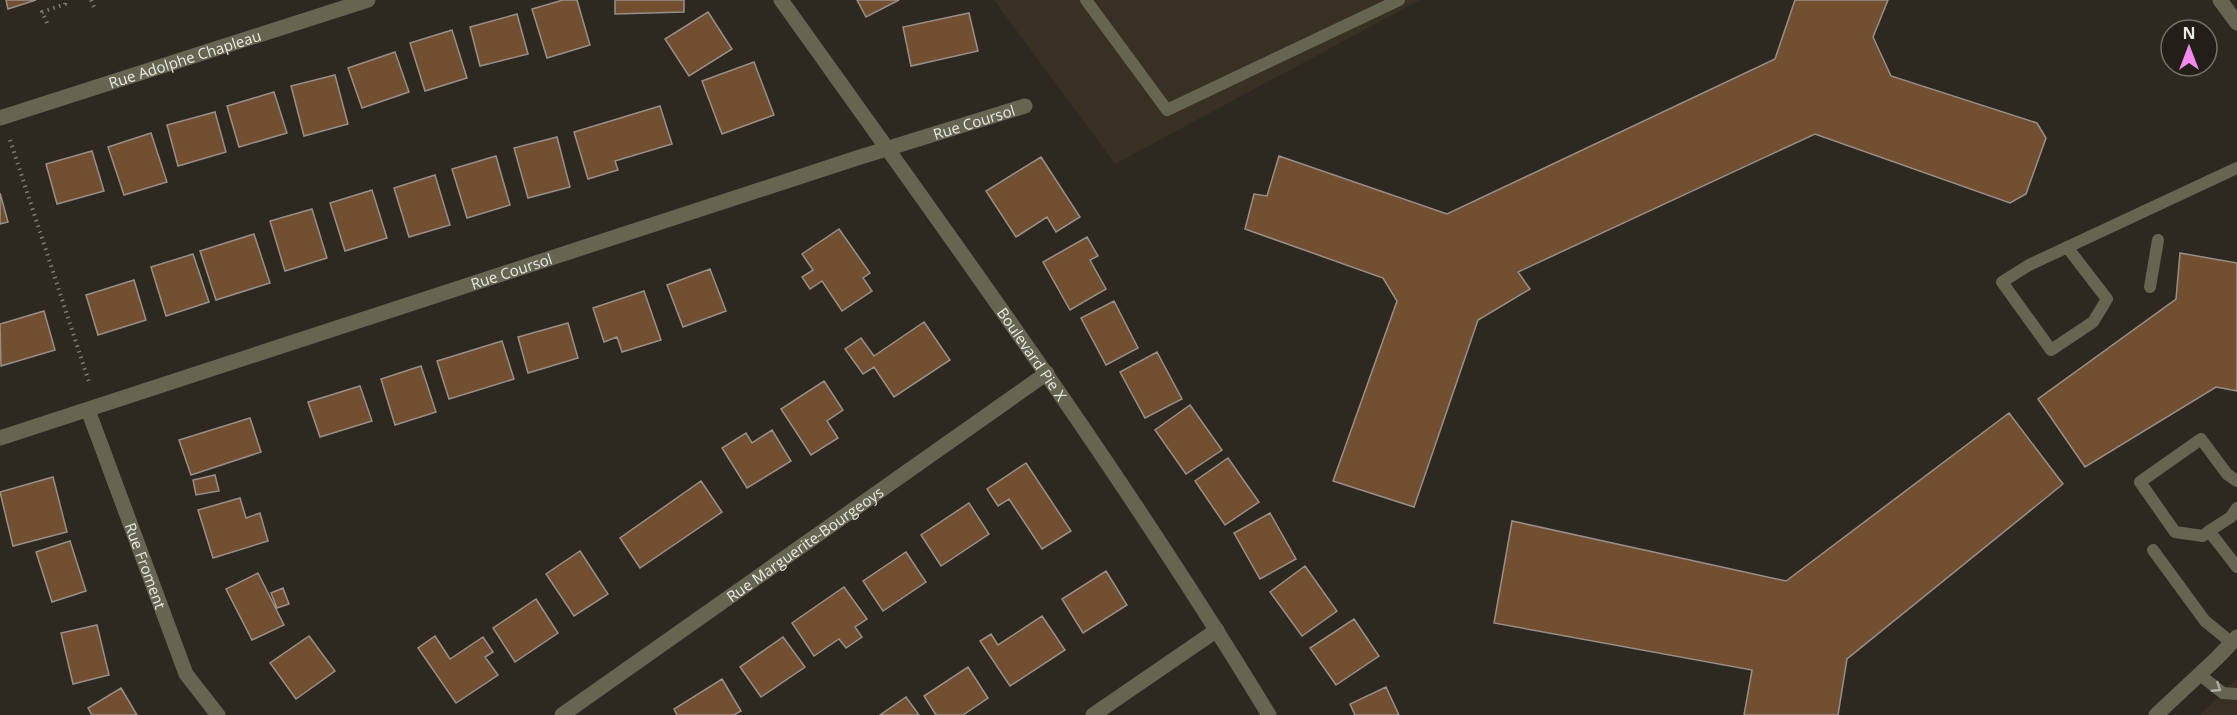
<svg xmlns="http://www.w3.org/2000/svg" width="2237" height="715" font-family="'Open Sans',sans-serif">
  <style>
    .built { fill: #373023 }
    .building { fill: #724f31; stroke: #988f89; stroke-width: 1.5 }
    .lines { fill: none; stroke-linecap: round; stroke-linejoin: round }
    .path { stroke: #7c7973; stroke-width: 4; stroke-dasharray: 1.5 4.5; stroke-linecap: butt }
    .service { stroke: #666552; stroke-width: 12 }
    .minor { stroke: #666552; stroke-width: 15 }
    .tertiary { stroke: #666552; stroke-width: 15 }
    .oneway { stroke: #afaea2 }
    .labels { text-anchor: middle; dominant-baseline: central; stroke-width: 5; stroke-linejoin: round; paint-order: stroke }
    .street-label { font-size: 15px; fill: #ebe9e4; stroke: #231f18 }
  </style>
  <rect width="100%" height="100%" fill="#2d2921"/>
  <path class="built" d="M994 0H1420L1115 164Z
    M2237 679V715H2200Z"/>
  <path class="building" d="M6 0H36L8 9Z
    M563 0H577L590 45 547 58 532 9Z
    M615 0H684V12L615 14Z
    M857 0H899L866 17Z
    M1795 0H1888L1873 37 1891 76 2037 123 2046 138 2026 194 2010 203 1815 134 1518 272 1530 289 1478 320 1414 507 1333 481 1397 301 1383 278 1245 229 1254 194 1267 196 1279 156 1447 214 1775 59Z
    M708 12 732 49 689 76 665 39Z
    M969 13 978 51 911 66 903 27Z
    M517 14 528 54 480 66 470 27Z
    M452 30 467 78 425 91 410 43Z
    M395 52 409 92 362 108 348 68Z
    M754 62 774 115 722 134 702 81Z
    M335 75 348 124 304 136 291 86Z
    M274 92 287 133 239 147 227 106Z
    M660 106 672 144 615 161 618 170 588 179 574 132Z
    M215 112 226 152 178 166 167 125Z
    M151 133 167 182 124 195 108 147Z
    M557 137 570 187 528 198 514 148Z
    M92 151 104 191 57 204 46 164Z
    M496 156 510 205 467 218 452 169Z
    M1041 157 1080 217 1056 232 1047 217 1016 237 986 191Z
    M435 175 450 225 409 237 394 188Z
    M372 190 387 238 345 251 330 203Z
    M0 193 8 222 0 224Z
    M312 209 327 258 285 271 270 221Z
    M839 229 870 273 863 278 872 291 842 311 822 281 810 289 802 277 813 270 802 254Z
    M254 234 270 283 216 300 200 251Z
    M1087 237 1098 256 1090 260 1106 289 1070 310 1043 262Z
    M2180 253 2237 263V391L2216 387 2085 467 2038 399 2176 299Z
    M193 254 209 302 166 316 151 267Z
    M710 269 726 311 683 327 667 285Z
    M134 280 146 320 98 335 86 295Z
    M644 291 661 340 622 352 617 337 604 342 593 308Z
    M1114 301 1138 348 1106 365 1081 318Z
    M44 311 55 350 1 366 0 324Z
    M924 322 950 360 894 397 874 367 863 374 845 349 861 338 874 356Z
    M568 323 578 358 528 373 518 337Z
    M502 341 514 379 449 399 437 361Z
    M1157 352 1182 399 1145 418 1120 372Z
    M421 366 436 412 395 425 381 379Z
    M824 381 843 410 827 421 838 438 811 455 781 409Z
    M360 386 372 421 320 437 308 402Z
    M1190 405 1222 450 1186 474 1155 430Z
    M2009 413 2063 484 1847 659 1838 715H1744L1752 670 1494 623 1512 521 1786 581Z
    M250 418 261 452 191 475 179 440Z
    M772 430 791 461 747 488 722 448 746 433 752 443Z
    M1228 458 1259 502 1225 525 1195 481Z
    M1026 463 1071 531 1042 549 1009 499 998 506 987 489Z
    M215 475 219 491 196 495 193 480Z
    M53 477 67 532 13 546 0 492Z
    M701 481 722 512 640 568 620 538Z
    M240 498 246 518 260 513 268 541 213 558 198 510Z
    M969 503 989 534 941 566 921 535Z
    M1270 513 1296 559 1260 579 1234 533Z
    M70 541 86 591 52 602 36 552Z
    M580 551 608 594 574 616 546 574Z
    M906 552 926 582 883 611 863 581Z
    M1305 566 1337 611 1302 636 1270 592Z
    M1106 571 1127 605 1083 633 1062 599Z
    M258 573 284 625 252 640 226 589Z
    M844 587 867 619 855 627 862 637 846 648 839 639 814 656 792 623Z
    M283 588 289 604 277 608 271 593Z
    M536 599 558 633 515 662 493 628Z
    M1042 616 1065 650 1010 686 980 641 991 634 998 645Z
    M1354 619 1379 656 1336 685 1310 648Z
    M97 625 109 675 73 684 61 633Z
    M309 636 335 671 296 699 270 663Z
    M435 636 450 659 483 637 493 652 485 657 498 675 456 703 418 648Z
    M783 637 805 667 761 697 740 667Z
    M968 667 988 698 963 715H936L924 696Z
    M722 679 741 711 734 715H677L674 709Z
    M1386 687 1399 715H1355L1350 704Z
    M121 688 137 715H92L88 708Z
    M906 697 919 715H880Z"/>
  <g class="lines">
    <path class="path" d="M91 0 94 7
      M47 23 42 12 65 4V0
      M10 140 90 385"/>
    <path class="service" d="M1086 0 1167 110 1399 0
      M2067 247 2107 299 2093 322 2051 350 2002 282 2029 265 2237 168
      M2150 287 2158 240
      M2237 508 2231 517 2209 531 2237 567
      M2209 531 2203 536 2175 532 2140 482 2201 439 2227 474 2237 481
      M2153 550 2205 621 2232 643
      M2200 675 2223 693 2237 694"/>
    <g class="minor">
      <path id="s1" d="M781 0C949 235 1119 468 1269 715"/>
      <path id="s2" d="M0 118 368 0"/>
      <path id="s3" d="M88 410 186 674 218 715"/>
      <path id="s4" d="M0 438 857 158 1025 106"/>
      <path id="s5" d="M562 715 1047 373"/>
      <path d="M1093 715 1217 630"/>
      <path d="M2156 715 2217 658 2237 637"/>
    </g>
    <path class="tertiary" d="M2220 0 2237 23"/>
  </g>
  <defs><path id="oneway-chevron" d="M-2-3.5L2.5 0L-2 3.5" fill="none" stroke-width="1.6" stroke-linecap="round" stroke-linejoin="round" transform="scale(1.5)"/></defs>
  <use class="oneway" href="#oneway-chevron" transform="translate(2217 688) rotate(33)"/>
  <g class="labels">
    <g class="street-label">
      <text stroke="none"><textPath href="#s2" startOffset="194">Rue Adolphe Chapleau</textPath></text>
      <text stroke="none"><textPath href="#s4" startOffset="1024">Rue Coursol</textPath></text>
      <text stroke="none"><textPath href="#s4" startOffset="538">Rue Coursol</textPath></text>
      <text stroke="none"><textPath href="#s1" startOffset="434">Boulevard Pie X</textPath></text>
      <text stroke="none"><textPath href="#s5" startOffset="297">Rue Marguerite-Bourgeoys</textPath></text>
      <text stroke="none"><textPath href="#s3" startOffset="166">Rue Froment</textPath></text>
    </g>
  </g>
  <g transform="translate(2189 48)"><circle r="28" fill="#231f18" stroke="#73706a" stroke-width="1.5"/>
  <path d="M0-4.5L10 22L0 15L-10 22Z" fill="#f589ef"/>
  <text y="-9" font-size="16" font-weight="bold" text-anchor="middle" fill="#ebe9e4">N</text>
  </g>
</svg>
